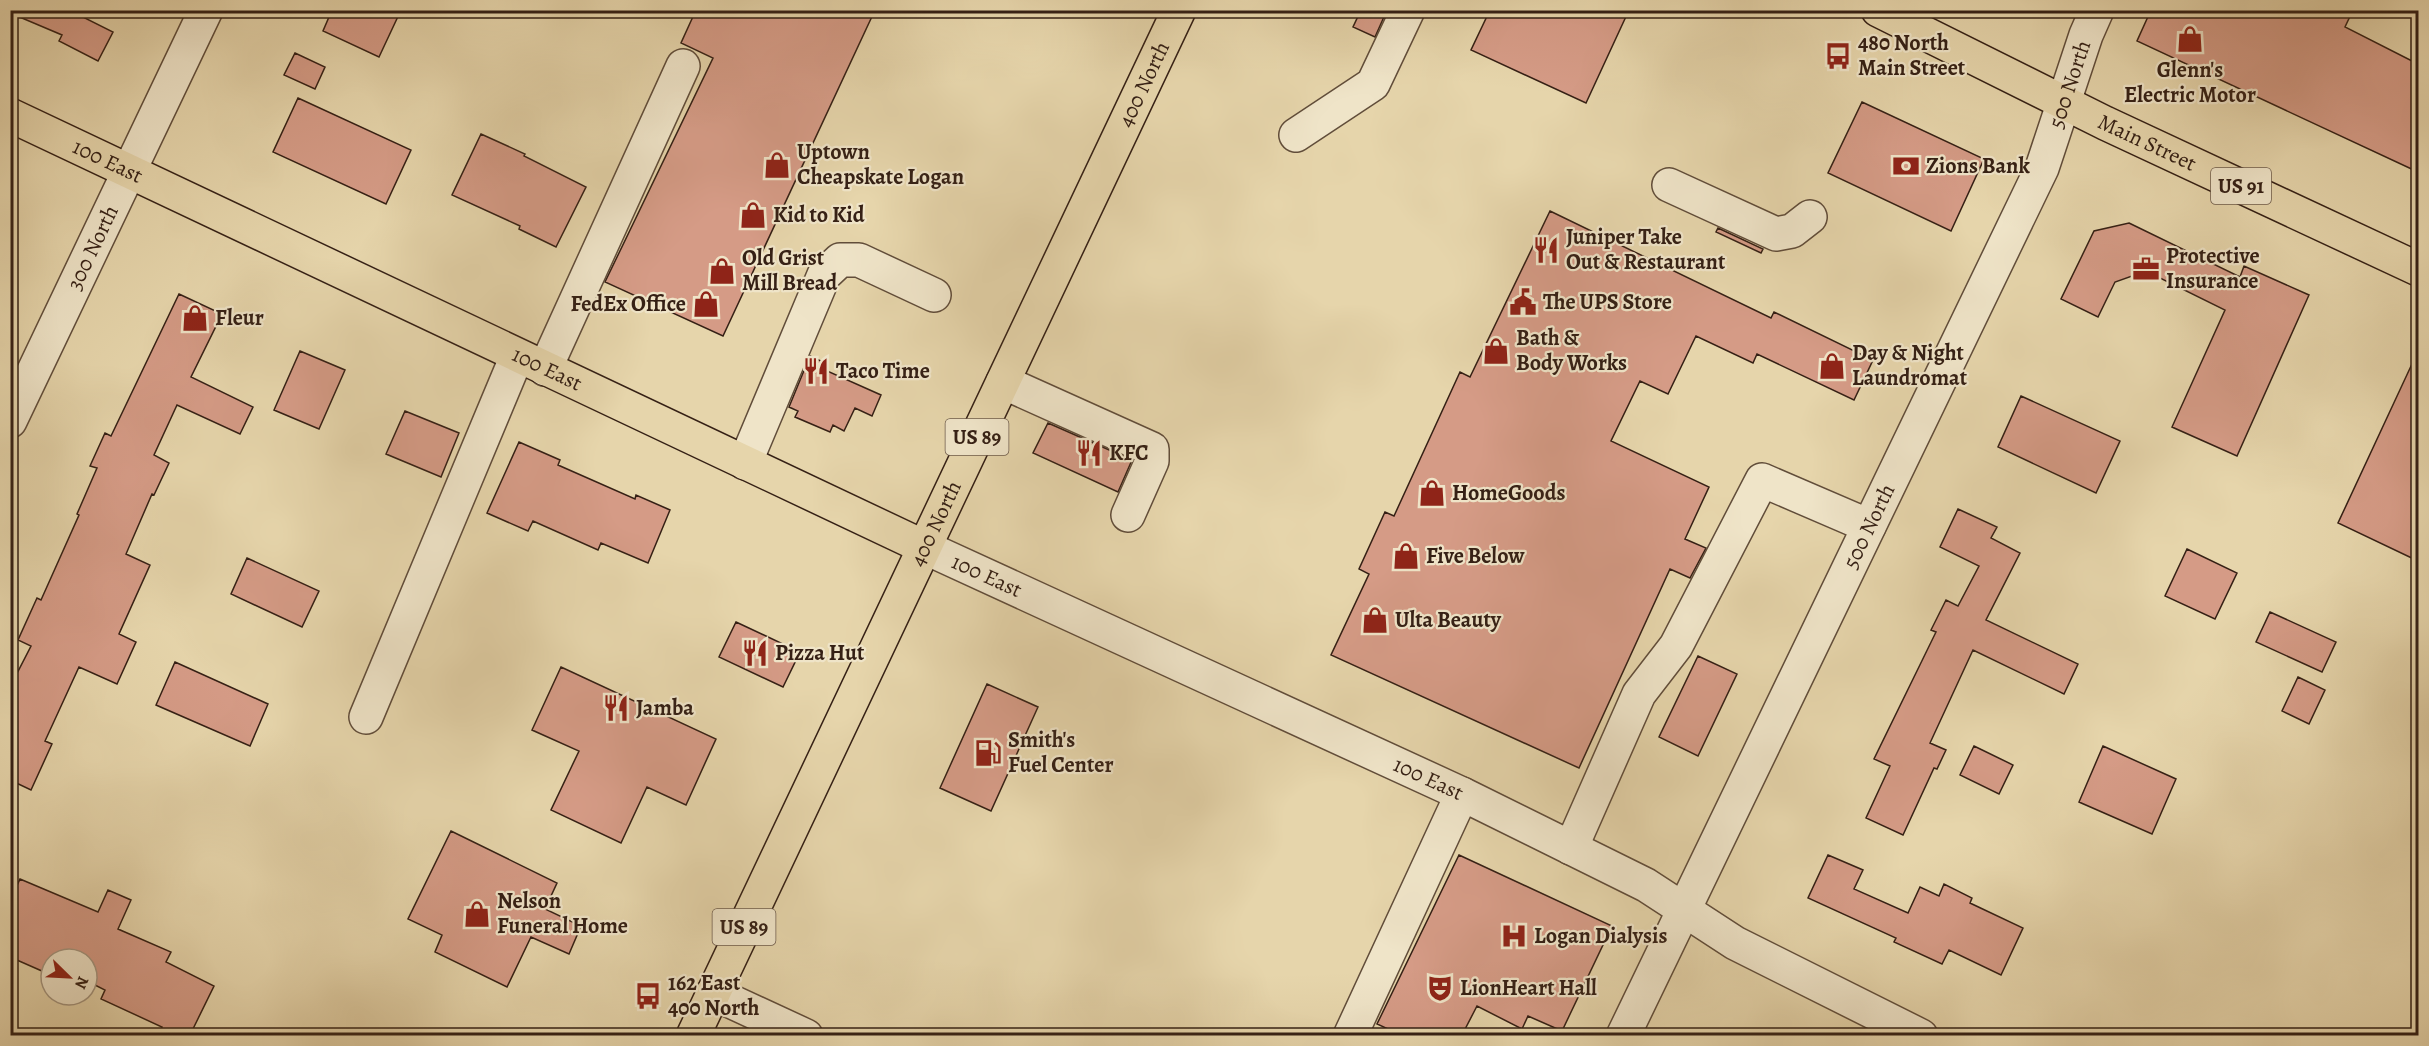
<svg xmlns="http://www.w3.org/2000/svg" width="2429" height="1046" font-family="Alegreya,serif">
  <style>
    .building { fill: #d59b86; stroke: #352015; stroke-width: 1.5 }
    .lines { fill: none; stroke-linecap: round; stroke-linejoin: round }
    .minor-casing { stroke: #614d3a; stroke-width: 36 }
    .major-casing { stroke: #352015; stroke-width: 36 }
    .minor { stroke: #efe4c8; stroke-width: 33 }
    .major { stroke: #e6d5ab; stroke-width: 33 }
    .labels { text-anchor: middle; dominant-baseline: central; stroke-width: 4.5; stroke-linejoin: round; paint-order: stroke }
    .shield { fill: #efe4c8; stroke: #6d5b4b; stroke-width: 1.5 }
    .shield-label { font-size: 21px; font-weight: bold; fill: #352015 }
    .poi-label { font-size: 22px; font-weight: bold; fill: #352015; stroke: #efe4c8; text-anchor: start }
    .street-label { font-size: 22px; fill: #352015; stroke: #efe4c8 }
  </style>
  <rect width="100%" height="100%" fill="#e6d5ab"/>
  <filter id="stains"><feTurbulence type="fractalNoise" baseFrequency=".00333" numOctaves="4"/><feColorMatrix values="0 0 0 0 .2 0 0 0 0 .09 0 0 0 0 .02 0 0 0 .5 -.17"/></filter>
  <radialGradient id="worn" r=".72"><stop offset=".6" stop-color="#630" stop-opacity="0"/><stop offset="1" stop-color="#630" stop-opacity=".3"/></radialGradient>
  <path class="building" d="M10 10H69L113 32 98 61 59 41 62 35 10 13Z
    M332 10H401L379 57 323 31Z
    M696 10H875L723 336 605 282 713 58 681 43Z
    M1361 10H1387L1375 37 1353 27Z
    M1490 10H1629L1586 103 1471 50Z
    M2151 10H2353L2345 27 2418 64V172L2137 41Z
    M295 53 325 67 315 89 284 75Z
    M298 98 411 150 386 204 273 152Z
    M1862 102 1984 159 1951 231 1828 173Z
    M481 134 525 154 524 156 586 187 556 247 519 229 520 226 452 195Z
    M1550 211 1771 318 1774 312 1873 360 1854 400 1757 354 1753 363 1696 336 1668 394 1640 381 1611 441 1709 487 1685 539 1706 548 1690 578 1670 569 1579 768 1331 655 1369 574 1359 569 1385 512 1394 516 1460 372 1470 377Z
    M2129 223 2240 277 2244 266 2309 295 2237 456 2172 427 2225 310 2146 271 2115 282 2098 317 2061 299 2094 231Z
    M1718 228 1763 249 1761 253 1716 232Z
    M179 294 222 314 191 377 253 407 240 434 177 405 154 455 169 463 154 495 152 494 126 554 150 565 119 634 136 642 117 684 79 667 45 741 52 744 31 790 10 780V687L31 646 18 640 37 598 41 600 79 515 77 514 97 468 90 466 105 433 111 436Z
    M300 351 345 370 319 429 274 410Z
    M2418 351V561L2338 523Z
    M810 356 821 361 818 367 881 395 872 416 855 408 844 431 833 425 830 432 795 417 798 411 789 407Z
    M2021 396 2120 441 2096 493 1998 447Z
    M405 411 459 433 441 477 386 454Z
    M1048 423 1132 460 1118 492 1033 453Z
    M519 442 560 460 558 465 635 499 636 495 670 510 648 563 601 543 598 550 533 521 528 531 487 513Z
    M1958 509 1997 527 1991 538 2020 553 1986 620 2078 664 2064 694 1973 650 1930 743 1946 750 1937 769 1934 768 1903 835 1866 818 1890 766 1874 759 1936 632 1931 630 1946 600 1958 606 1979 566 1940 547Z
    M2187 549 2237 573 2215 619 2165 596Z
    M247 558 319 591 302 627 231 594Z
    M2270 612 2336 642 2322 672 2256 642Z
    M736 622 800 652 783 687 719 657Z
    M1698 656 1737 674 1698 756 1659 737Z
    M175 662 268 704 250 746 156 705Z
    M561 667 716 739 686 805 647 787 621 843 551 810 579 751 532 730Z
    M2298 677 2325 690 2309 724 2282 711Z
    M987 684 1038 707 991 811 940 788Z
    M1974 746 2013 765 1999 794 1960 775Z
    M2103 746 2176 779 2152 834 2079 802Z
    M451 831 557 883 545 909 581 926 569 954 531 937 507 987 435 952 442 935 408 919Z
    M1459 855 1612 926 1562 1031 1528 1016 1522 1029 1477 1006 1462 1035H1401L1377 1024Z
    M1828 855 1863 870 1854 889 1908 913 1920 887 1939 896 1944 884 1972 898 1970 903 2023 928 2001 975 1949 950 1942 964 1894 942 1896 938 1808 898Z
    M20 879 98 912 108 890 131 900 118 929 171 952 166 962 214 986 190 1035H157L162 1027 101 999 105 990 87 981V959H51V975L10 957V901Z"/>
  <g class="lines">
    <defs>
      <g id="minor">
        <path d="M1296 135 1373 84 1408 10"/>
        <path d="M1669 185 1776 234 1792 231 1810 217"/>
        <path d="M545 369 683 66"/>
        <path d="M1003 382 1152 449V461L1128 515"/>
        <path id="s1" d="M10 421 206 10"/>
        <path d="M745 463 824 275 840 260H859L934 295"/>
        <path id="s2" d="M924 547 1462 794 1646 885 1735 943 1921 1036"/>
        <path d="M366 717 517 356"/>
        <path d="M1571 848 1639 694 1676 646 1762 480 1869 526"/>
        <path d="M713 993 806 1036"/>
        <path d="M1350 1036 1462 794"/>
        <path id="s3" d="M1623 1036 2042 168 2086 35 2097 10"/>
      </g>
      <g id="major">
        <path id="s4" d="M1878 10 2105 123 2418 269"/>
        <path id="s5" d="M10 115 924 547"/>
        <path id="s6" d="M693 1036 1179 10"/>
      </g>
    </defs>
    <use href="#minor" class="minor-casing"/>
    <use href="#major" class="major-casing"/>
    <use href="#minor" class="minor"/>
    <use href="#major" class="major"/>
  </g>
  <defs>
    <symbol id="shop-bare" viewBox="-9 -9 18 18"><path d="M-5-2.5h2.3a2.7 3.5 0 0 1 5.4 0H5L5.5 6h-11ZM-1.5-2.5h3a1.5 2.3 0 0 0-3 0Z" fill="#8f2418" stroke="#efe4c8" stroke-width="2.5" paint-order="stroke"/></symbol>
    <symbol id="bus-bare" viewBox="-9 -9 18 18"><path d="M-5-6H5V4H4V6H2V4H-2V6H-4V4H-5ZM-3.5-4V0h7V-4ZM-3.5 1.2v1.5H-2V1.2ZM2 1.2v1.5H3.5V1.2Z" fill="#8f2418" stroke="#efe4c8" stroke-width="2.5" paint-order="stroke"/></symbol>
    <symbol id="bank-bare" viewBox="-9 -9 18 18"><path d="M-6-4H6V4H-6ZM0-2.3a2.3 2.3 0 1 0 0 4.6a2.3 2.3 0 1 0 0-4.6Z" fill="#8f2418" stroke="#efe4c8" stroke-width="2.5" paint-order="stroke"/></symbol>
    <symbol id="restaurant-bare" viewBox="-9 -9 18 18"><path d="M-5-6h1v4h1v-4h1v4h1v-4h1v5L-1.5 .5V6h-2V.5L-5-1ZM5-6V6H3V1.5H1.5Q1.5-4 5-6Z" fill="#8f2418" stroke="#efe4c8" stroke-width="2.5" paint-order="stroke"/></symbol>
    <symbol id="office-bare" viewBox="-9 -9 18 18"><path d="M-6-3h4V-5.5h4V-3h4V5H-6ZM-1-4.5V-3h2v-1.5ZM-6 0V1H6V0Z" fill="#8f2418" stroke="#efe4c8" stroke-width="2.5" paint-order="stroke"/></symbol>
    <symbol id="civic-bare" viewBox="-9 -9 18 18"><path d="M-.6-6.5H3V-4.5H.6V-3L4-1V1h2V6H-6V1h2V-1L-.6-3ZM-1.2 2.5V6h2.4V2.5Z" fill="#8f2418" stroke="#efe4c8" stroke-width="2.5" paint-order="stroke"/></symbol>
    <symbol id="fuel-bare" viewBox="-9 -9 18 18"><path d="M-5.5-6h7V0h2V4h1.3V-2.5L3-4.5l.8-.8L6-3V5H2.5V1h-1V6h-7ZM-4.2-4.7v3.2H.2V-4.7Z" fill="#8f2418" stroke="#efe4c8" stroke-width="2.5" paint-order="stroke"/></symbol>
    <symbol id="hospital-bare" viewBox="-9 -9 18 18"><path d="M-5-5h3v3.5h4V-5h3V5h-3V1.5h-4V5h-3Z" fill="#8f2418" stroke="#efe4c8" stroke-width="2.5" paint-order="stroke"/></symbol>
    <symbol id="theatre-bare" viewBox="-9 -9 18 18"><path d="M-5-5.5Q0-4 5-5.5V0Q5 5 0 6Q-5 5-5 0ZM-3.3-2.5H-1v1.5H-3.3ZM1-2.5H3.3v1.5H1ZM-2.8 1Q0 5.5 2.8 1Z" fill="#8f2418" stroke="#efe4c8" stroke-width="2.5" paint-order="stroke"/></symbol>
  </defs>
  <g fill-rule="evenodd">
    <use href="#shop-bare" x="2171" y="20" width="38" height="38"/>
    <use href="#bus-bare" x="1819" y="37" width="38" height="38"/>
    <use href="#shop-bare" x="758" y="146" width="38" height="38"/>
    <use href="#bank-bare" x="1887" y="147" width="38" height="38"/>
    <use href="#shop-bare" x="734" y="196" width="38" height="38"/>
    <use href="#restaurant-bare" x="1527" y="231" width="38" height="38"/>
    <use href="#office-bare" x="2127" y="250" width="38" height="38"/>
    <use href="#shop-bare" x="703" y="252" width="38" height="38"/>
    <use href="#civic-bare" x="1504" y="283" width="38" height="38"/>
    <use href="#shop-bare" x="687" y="285" width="38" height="38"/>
    <use href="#shop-bare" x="176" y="299" width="38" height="38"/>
    <use href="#shop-bare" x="1477" y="332" width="38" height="38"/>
    <use href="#shop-bare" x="1813" y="347" width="38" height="38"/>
    <use href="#restaurant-bare" x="797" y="352" width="38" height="38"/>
    <use href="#restaurant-bare" x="1070" y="434" width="38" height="38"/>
    <use href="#shop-bare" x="1413" y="474" width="38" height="38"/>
    <use href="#shop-bare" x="1387" y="537" width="38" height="38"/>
    <use href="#shop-bare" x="1356" y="601" width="38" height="38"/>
    <use href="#restaurant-bare" x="736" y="634" width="38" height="38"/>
    <use href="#restaurant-bare" x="597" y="689" width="38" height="38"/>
    <use href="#fuel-bare" x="969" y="734" width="38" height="38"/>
    <use href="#shop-bare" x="458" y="895" width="38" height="38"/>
    <use href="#hospital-bare" x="1495" y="917" width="38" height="38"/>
    <use href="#theatre-bare" x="1421" y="969" width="38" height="38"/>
    <use href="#bus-bare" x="629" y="977" width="38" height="38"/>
  </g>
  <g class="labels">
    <g class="shield">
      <rect x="2211" y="168" width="60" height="36" rx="4.5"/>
      <rect x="945.5" y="419" width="63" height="36" rx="4.5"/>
      <rect x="712.5" y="909" width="63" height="36" rx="4.5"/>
    </g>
    <g class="shield-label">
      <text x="2241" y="186">US 91</text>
      <text x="977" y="437">US 89</text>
      <text x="744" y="927">US 89</text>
    </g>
    <g class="poi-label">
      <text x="1858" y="43">480 North<tspan x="1858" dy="25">Main Street</tspan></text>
      <text x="2190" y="70" text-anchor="middle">Glenn's<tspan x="2190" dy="25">Electric Motor</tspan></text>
      <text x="797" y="152">Uptown<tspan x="797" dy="25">Cheapskate Logan</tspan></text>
      <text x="1926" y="166">Zions Bank</text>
      <text x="773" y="215">Kid to Kid</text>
      <text x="1566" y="237">Juniper Take<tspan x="1566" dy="25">Out &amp; Restaurant</tspan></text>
      <text x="2166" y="256">Protective<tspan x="2166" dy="25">Insurance</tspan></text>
      <text x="742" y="258">Old Grist<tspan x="742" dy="25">Mill Bread</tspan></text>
      <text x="1543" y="302">The UPS Store</text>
      <text x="686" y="304" text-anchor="end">FedEx Office</text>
      <text x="215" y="318">Fleur</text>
      <text x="1516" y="338">Bath &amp;<tspan x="1516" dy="25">Body Works</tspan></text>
      <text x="1852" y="353">Day &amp; Night<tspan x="1852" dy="25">Laundromat</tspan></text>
      <text x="836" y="371">Taco Time</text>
      <text x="1109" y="453">KFC</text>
      <text x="1452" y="493">HomeGoods</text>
      <text x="1426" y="556">Five Below</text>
      <text x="1395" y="620">Ulta Beauty</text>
      <text x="775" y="653">Pizza Hut</text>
      <text x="636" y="708">Jamba</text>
      <text x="1008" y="740">Smith's<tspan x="1008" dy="25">Fuel Center</tspan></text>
      <text x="497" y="901">Nelson<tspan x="497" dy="25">Funeral Home</tspan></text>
      <text x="1534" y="936">Logan Dialysis</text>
      <text x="668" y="983">162 East<tspan x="668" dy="25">400 North</tspan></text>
      <text x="1460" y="988">LionHeart Hall</text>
    </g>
    <g class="street-label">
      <text stroke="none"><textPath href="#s6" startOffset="1053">400 North</textPath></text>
      <text stroke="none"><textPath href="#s3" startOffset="1052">500 North</textPath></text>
      <text stroke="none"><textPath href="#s4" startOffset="300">Main Street</textPath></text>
      <text stroke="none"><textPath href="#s5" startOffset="108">100 East</textPath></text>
      <text stroke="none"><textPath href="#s1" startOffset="192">300 North</textPath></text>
      <text stroke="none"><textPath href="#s5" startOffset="594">100 East</textPath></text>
      <text stroke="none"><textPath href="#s6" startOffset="567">400 North</textPath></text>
      <text stroke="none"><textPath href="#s3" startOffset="566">500 North</textPath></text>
      <text stroke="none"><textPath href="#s2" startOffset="69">100 East</textPath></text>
      <text stroke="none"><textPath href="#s2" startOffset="555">100 East</textPath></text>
    </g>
  </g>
  <rect width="2429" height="1046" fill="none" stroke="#e6d5ab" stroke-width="36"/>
  <rect x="12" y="12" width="2405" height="1022" fill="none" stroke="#352015" stroke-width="3"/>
  <rect x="18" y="18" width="2393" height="1010" fill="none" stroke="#352015" stroke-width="1.5"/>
  <g transform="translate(69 977) rotate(114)"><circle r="28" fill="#efe4c8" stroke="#a59680" stroke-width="1.5"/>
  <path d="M0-4.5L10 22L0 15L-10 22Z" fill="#8f2418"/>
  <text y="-9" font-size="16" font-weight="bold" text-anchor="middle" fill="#352015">N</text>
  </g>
  <rect width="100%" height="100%" filter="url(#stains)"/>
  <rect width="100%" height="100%" fill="url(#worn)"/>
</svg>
